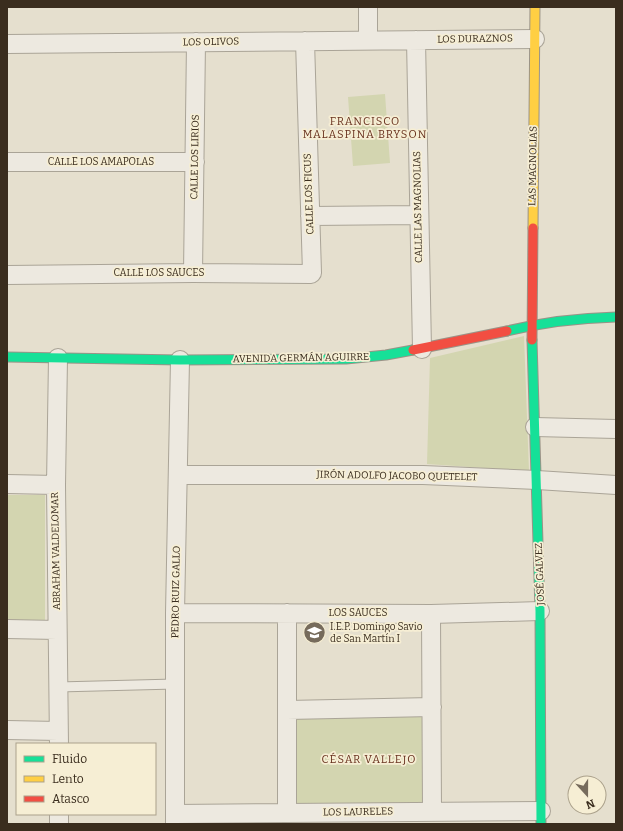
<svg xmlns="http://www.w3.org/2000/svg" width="623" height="831" font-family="Bitter,serif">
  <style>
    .green { fill: #d3d5b0 }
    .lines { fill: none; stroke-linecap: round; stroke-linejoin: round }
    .lane-casing { stroke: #aaa497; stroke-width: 11 }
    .street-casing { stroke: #aaa497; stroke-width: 20 }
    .fast-casing { stroke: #9a9387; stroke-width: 11 }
    .slow-casing { stroke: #9a9387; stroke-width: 11 }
    .jam-casing { stroke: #9a9387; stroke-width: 11 }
    .lane { stroke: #ede9e0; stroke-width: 9 }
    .street { stroke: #ede9e0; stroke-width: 18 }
    .fast { stroke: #16e098; stroke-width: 9 }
    .slow { stroke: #ffcf43; stroke-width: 9 }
    .jam { stroke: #f24e42; stroke-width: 9 }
    .labels { text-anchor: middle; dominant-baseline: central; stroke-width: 3.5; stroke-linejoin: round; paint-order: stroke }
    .street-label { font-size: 10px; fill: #3a2d1e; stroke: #f6eed4 }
    .poi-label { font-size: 10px; fill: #3a2d1e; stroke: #f6eed4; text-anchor: start }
    .neighbourhood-label { font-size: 11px; letter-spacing: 1px; fill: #67301d; stroke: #f6eed4 }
  </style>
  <rect width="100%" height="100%" fill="#e5dfce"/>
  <path class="green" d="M385 94 390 163 353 166 348 97Z
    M524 336 529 471 427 464 430 358Z
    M7 495H45V620H7Z
    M420 714 423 721 424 799 419 808 296 807 294 717Z"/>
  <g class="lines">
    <defs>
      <path id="lane" d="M58 687 175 684"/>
      <path id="street" d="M368 7V40
        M416 40 422 349
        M7 44 535 39
        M7 162H195
        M310 216 418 215
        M193 273 196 42
        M7 275 193 273 311 274 312 273 305 41
        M58 358 56 485 59 744
        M535 427 616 429
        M178 475H423L537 480 616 485
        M7 484 56 485
        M175 613 431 614 540 611
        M431 614 432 811
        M7 629 57 630
        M287 710 432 707
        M7 730 58 731
        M287 813V613
        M59 814V824
        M175 814 541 811
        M175 824V613L180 360"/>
      <path id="fast" d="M507 331C544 322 578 318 616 317
        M532 340 540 611 541 824
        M7 357 180 360 346 359 386 355 413 350"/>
      <path id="slow" d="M533 228 535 7"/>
      <path id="jam" d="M532 340 533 228
        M413 350 507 331"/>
    </defs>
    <use href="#lane" class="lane-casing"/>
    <use href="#street" class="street-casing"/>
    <use href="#fast" class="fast-casing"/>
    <use href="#slow" class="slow-casing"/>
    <use href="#jam" class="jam-casing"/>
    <use href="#lane" class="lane"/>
    <use href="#street" class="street"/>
    <use href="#fast" class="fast"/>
    <use href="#slow" class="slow"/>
    <use href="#jam" class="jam"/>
  </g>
  <defs>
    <symbol id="school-disc" viewBox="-11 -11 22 22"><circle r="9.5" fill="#766b5c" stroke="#f6eed4"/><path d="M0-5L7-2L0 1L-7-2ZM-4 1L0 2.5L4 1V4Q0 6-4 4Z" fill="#fff"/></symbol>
  </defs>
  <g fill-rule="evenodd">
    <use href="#school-disc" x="302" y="620" width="25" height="25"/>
  </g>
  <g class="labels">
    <g class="street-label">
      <text transform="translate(475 39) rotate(-1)">LOS DURAZNOS</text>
      <text transform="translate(211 42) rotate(-1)">LOS OLIVOS</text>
      <text transform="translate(195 157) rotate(-89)">CALLE LOS LIRIOS</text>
      <text x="101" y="162">CALLE LOS AMAPOLAS</text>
      <text transform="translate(533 166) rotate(-89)">LAS MAGNOLIAS</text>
      <text transform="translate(309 194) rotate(-92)">CALLE LOS FICUS</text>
      <text transform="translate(418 207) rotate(-91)">CALLE LAS MAGNOLIAS</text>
      <text x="159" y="273">CALLE LOS SAUCES</text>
      <text transform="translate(301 358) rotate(-1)">AVENIDA GERMÁN AGUIRRE</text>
      <text transform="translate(397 476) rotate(1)">JIRÓN ADOLFO JACOBO QUETELET</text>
      <text transform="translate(56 551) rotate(-91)">ABRAHAM VALDELOMAR</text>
      <text transform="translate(540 574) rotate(-92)">JOSÉ GALVEZ</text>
      <text transform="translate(176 592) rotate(-89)">PEDRO RUIZ GALLO</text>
      <text x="358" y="613">LOS SAUCES</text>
      <text transform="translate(358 812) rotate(-1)">LOS LAURELES</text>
    </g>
    <g class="poi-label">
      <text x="330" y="627">I.E.P. Domingo Savio<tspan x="330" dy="12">de San Martín I</tspan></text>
    </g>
    <g class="neighbourhood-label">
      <text x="365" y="121">FRANCISCO<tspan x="365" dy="13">MALASPINA BRYSON</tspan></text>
      <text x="369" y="759">CÉSAR VALLEJO</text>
    </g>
  </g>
  <rect width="623" height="831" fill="none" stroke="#3a2d1e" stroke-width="16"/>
  <rect x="16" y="743" width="140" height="72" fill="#f6eed4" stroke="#aba18b"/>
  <rect x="24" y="756" width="20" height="6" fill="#16e098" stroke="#aba18b"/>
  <text x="52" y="763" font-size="12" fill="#3a2d1e">Fluido</text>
  <rect x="24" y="776" width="20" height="6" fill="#ffcf43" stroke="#aba18b"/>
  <text x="52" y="783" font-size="12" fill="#3a2d1e">Lento</text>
  <rect x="24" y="796" width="20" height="6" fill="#f24e42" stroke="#aba18b"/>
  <text x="52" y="803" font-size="12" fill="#3a2d1e">Atasco</text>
  <g transform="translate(587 795) rotate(159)"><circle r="19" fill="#f6eed4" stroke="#aba18b"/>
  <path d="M0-3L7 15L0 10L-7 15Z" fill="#766b5c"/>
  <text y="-6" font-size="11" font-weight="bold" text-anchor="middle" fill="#3a2d1e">N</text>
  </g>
</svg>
